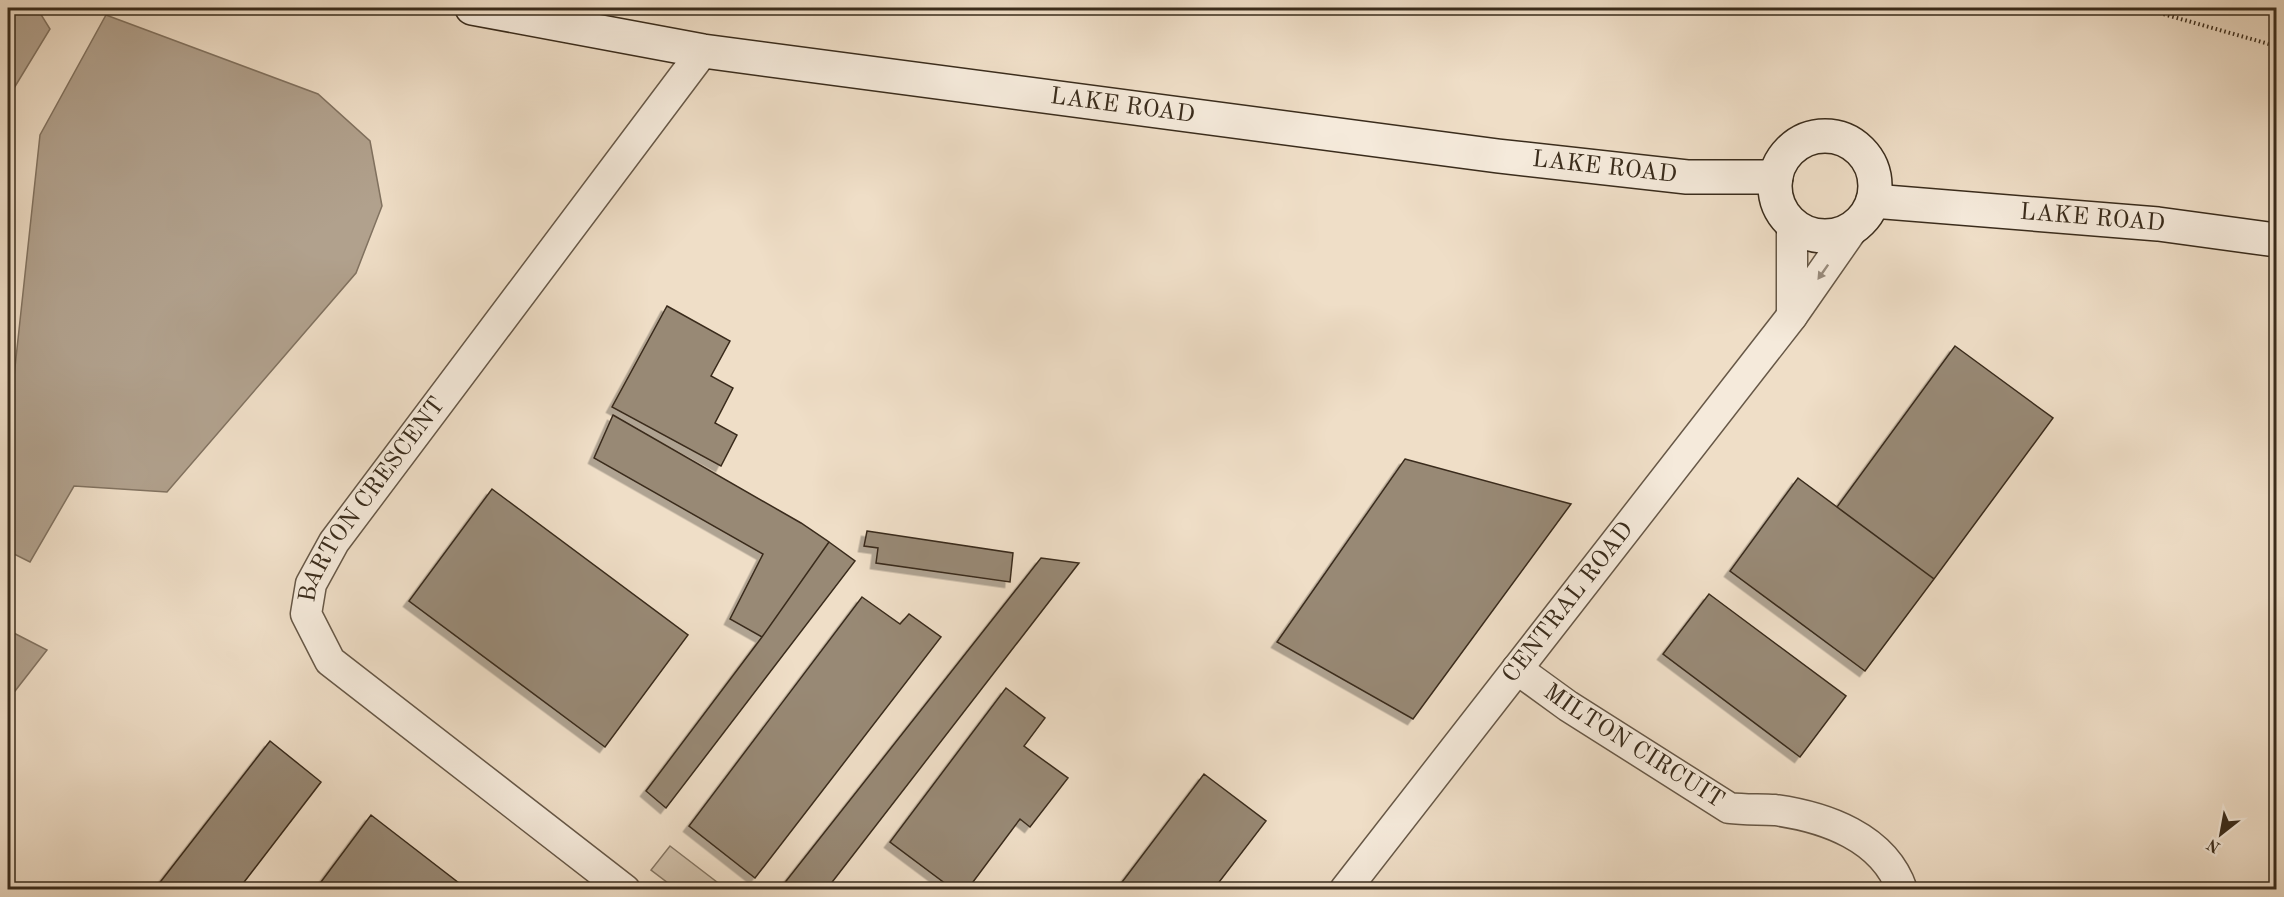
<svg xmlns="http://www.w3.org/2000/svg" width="2284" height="897" font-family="'Old Standard TT',serif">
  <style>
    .green { fill: #d0c0aa; stroke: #857663; stroke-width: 1.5 }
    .water { fill: #b1a18d; stroke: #817260; stroke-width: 1.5 }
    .building { fill: #988975; stroke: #3a2c1c; stroke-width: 1.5; filter: url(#shadow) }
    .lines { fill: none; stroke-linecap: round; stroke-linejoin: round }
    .minor-casing { stroke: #675847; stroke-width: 33 }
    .secondary-casing { stroke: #3a2c1c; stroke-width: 36 }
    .path { stroke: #3a2c1c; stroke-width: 4; stroke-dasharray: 1.5 3; stroke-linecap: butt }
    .minor { stroke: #f5eadb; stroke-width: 30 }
    .secondary { stroke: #f5eadb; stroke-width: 33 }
    .oneway { fill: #988b7c }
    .labels { text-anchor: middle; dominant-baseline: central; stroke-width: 4.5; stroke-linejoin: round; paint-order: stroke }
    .street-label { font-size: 24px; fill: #3a2c1c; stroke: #f5eadb }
  </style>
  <defs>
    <filter id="shadow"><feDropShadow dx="-5.5" dy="5.5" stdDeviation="0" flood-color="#0004"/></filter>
  </defs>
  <rect width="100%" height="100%" fill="#efdec7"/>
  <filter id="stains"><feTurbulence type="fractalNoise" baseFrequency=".00333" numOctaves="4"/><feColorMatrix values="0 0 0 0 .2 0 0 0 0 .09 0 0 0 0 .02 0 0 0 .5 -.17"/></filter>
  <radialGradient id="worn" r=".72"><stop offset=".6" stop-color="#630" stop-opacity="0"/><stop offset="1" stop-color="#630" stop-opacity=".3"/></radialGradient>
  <path class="green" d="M670 846 726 889H676L651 870Z"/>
  <path class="water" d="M8 8H37L50 29 8 98Z
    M106 15 318 94 370 141 382 206 356 273 167 492 74 486 30 562 8 551V432L40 135Z
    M8 630 47 650 8 700Z"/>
  <path class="building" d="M667 306 730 341 711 376 733 388 715 423 737 435 721 466 612 407Z
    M1955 346 2053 418 1934 579 1837 507Z
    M613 415 801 523 829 542 762 637 730 619 763 554 594 458Z
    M1405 459 1571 504 1413 719 1277 642Z
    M1798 478 1934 579 1865 671 1730 571Z
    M492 489 688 635 605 747 409 601Z
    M867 531 1013 553 1010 582 876 563 878 548 864 546Z
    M829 542 855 561 666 808 646 791 762 637Z
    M1041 558 1079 563 826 890H779Z
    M1709 594 1846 696 1800 757 1663 654Z
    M862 597 900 624 909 614 941 637 755 878 689 826Z
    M1006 688 1045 718 1024 746 1068 778 1030 827 1020 819 967 890H954L890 842Z
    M270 741 321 782 238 890H154Z
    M1204 774 1266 821 1213 890H1116Z
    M371 815 468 890H315Z"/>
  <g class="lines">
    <defs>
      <g id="minor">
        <path d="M1792 316V223"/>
        <path id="s1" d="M1517 669 1568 706 1729 808C1744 810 1760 809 1775 810 1825 817 1884 837 1902 890"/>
        <path id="s2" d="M625 890 330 661 306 614 311 584 334 542 703 51"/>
        <path id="s3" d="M1345 890 1792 316 1854 227"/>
      </g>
      <g id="secondary">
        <path id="s4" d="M472 8 703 51 1498 156 1687 177H1776"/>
        <circle cx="1825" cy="186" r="50"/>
        <path id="s5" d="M1873 201 2158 224 2276 240"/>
      </g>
    </defs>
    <use href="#minor" class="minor-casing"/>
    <use href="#secondary" class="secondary-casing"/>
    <path class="path" d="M1365 8 1382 11 1388 8
      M2142 8 2276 46"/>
    <use href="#minor" class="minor"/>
    <use href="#secondary" class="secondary"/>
  </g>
  <defs><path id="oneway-solid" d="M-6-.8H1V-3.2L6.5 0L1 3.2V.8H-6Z" transform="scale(1.5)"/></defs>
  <use class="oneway" href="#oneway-solid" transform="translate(1823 272) rotate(125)"/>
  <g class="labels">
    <g class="street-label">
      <text stroke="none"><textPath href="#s4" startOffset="658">LAKE ROAD</textPath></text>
      <text stroke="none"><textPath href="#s4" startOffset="1144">LAKE ROAD</textPath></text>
      <text stroke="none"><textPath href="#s5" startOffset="220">LAKE ROAD</textPath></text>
      <text stroke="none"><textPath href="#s2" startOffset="560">BARTON CRESCENT</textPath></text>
      <text stroke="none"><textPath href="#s3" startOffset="364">CENTRAL ROAD</textPath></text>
      <text stroke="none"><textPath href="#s1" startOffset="140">MILTON CIRCUIT</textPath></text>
    </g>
  </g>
  <rect width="2284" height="897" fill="none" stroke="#efdec7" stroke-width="30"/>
  <rect x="9" y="9" width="2266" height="879" fill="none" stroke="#3a2c1c" stroke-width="3"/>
  <rect x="15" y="15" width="2254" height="867" fill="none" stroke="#3a2c1c" stroke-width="1.5"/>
  <g transform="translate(2221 834) rotate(211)" stroke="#f5eadb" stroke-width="4.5" paint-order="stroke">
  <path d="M0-4.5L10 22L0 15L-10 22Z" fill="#3a2c1c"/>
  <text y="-9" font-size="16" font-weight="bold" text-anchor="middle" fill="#3a2c1c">N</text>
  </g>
  <rect width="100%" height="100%" filter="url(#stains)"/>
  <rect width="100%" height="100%" fill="url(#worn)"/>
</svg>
